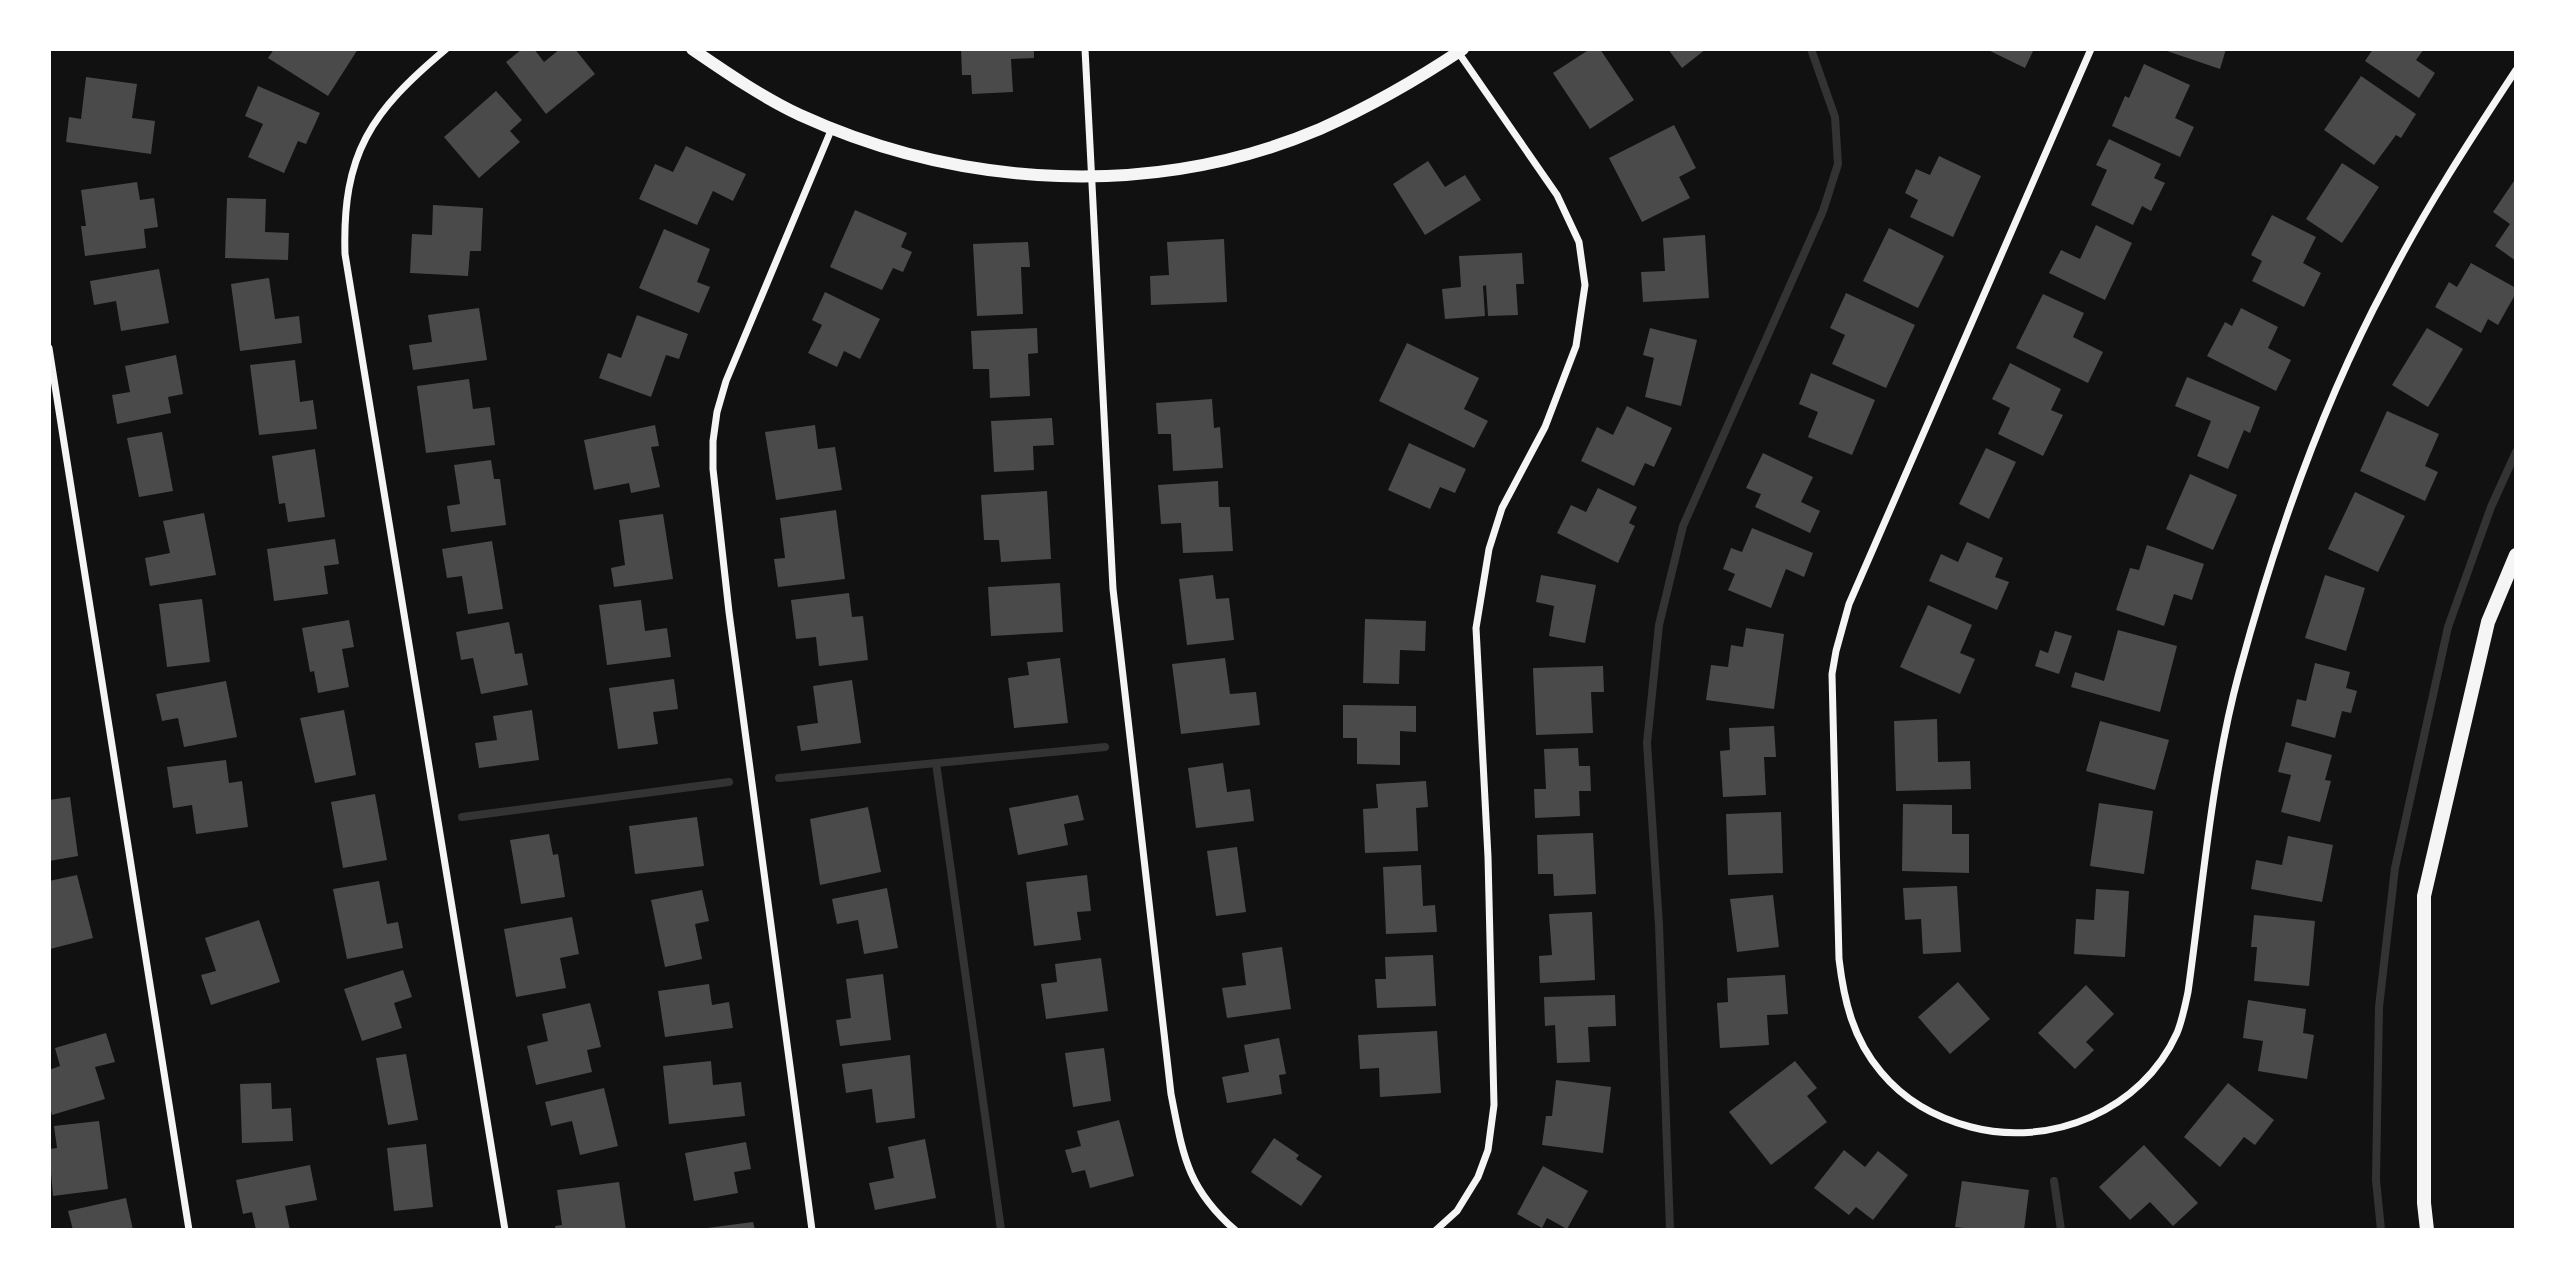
<svg xmlns="http://www.w3.org/2000/svg" width="2565" height="1279" font-family="'Varela Round',sans-serif">
  <style>
    .lines { fill: none; stroke-linecap: round; stroke-linejoin: round }
    .stream { stroke: #333; stroke-width: 8 }
    .building { fill: #4a4a4a }
    .minor { stroke: #f5f5f5; stroke-width: 7 }
    .tertiary { stroke: #f5f5f5; stroke-width: 12 }
    .secondary { stroke: #f5f5f5; stroke-width: 14 }
  </style>
  <rect width="100%" height="100%" fill="#111"/>
  <g class="lines">
    <path class="stream" d="M936 763 1001 1230
      M779 778 1105 747
      M462 817 729 782
      M2054 1181 2061 1230
      M1670 1230 1659 925 1647 743 1659 625 1683 526 1823 211 1838 164 1835 117 1811 49
      M2381 1230 2376 1180 2379 1007 2395 868 2448 627 2491 507 2516 452"/>
  </g>
  <path class="building" d="M274 49H358L328 96 268 58Z
    M522 49H534L544 62 560 49H575L595 74 546 114 506 62Z
    M961 49H1034V58L1011 59 1013 92 972 94 971 75H962Z
    M1590 49H1600L1634 100 1590 129 1553 73Z
    M1668 49H1706L1682 68Z
    M1986 49H2034L2025 68Z
    M2161 49H2226L2220 69Z
    M2373 49H2424L2416 60 2435 73 2419 98 2365 61Z
    M2144 64 2190 85 2175 118 2194 127 2180 157 2112 126 2125 96 2129 98Z
    M2361 76 2416 114 2401 138 2396 135 2374 165 2324 130Z
    M86 77 137 84 132 118 155 121 151 154 66 142 69 117 81 119Z
    M258 86 320 113 306 144 298 141 284 173 248 157 263 124 245 116Z
    M496 91 522 120 510 131 520 142 479 178 444 137Z
    M1674 125 1696 168 1679 177 1690 198 1642 222 1609 158Z
    M2109 139 2161 164 2154 178 2165 183 2151 211 2142 206 2133 225 2091 205 2107 170 2096 165Z
    M686 146 746 174 733 201 713 191 697 225 639 199 655 164 673 172Z
    M1939 156 1981 176 1953 237 1910 217 1918 200 1905 193 1916 169 1930 175Z
    M1428 161 1445 187 1465 175 1481 200 1425 235 1393 184Z
    M2342 163 2379 187 2342 243 2306 219Z
    M2516 178V261L2495 246 2510 224 2493 212Z
    M137 182 140 200 154 198 158 227 144 229 146 248 85 256 81 226H86L81 190Z
    M227 198 266 199 265 232 289 233 288 260 225 258Z
    M433 205 483 208 481 251H470L468 276 410 273 412 234 432 235Z
    M855 210 907 233 901 247 912 252 903 272 893 268 882 290 830 267Z
    M2272 215 2316 237 2303 263 2321 273 2304 307 2252 281 2262 261 2251 255Z
    M2096 225 2132 243 2105 300 2049 273 2061 250 2080 259Z
    M1889 228 1944 256 1918 308 1863 281Z
    M664 229 710 249 697 282 710 287 699 313 639 288Z
    M1705 235 1709 298 1643 302 1641 272 1665 271 1663 238Z
    M1224 239 1227 302 1151 305 1150 276 1169 275 1167 242Z
    M1028 242 1030 267H1021L1023 314 977 316 973 244Z
    M1522 253 1524 284H1516L1518 315 1488 316 1486 285 1483 286 1485 316 1445 319 1442 289 1461 287 1459 256Z
    M2471 263 2516 288V293L2498 325 2488 319 2481 333 2435 307 2449 282 2457 287Z
    M159 269 169 323 121 331 116 301 94 305 90 281Z
    M269 278 275 319 299 316 302 343 240 351 231 284Z
    M825 292 880 319 860 359 844 351 837 367 808 353 822 325 812 320Z
    M1846 293 1915 325 1886 388 1832 364 1845 335 1830 328Z
    M2043 294 2084 313 2073 337 2103 352 2088 383 2016 348Z
    M479 308 487 360 413 370 409 345 432 342 428 315Z
    M2241 308 2278 327 2268 348 2291 360 2276 391 2207 356 2225 322 2232 326Z
    M637 315 688 334 679 359 666 355 651 397 599 378 608 353 621 358Z
    M1037 328 1038 353 1028 354 1030 396 990 398 989 369H973L971 331Z
    M1650 328 1697 340 1681 406 1645 397 1654 358 1643 355Z
    M2427 328 2463 349 2428 407 2392 385Z
    M1407 343 1479 378 1464 409 1488 421 1474 448 1379 401Z
    M176 355 183 394 168 397 171 413 117 424 112 395 130 392 125 366Z
    M295 360 300 402 313 400 317 429 259 435 250 365Z
    M2010 363 2061 389 2051 410 2063 415 2043 456 1998 434 2010 408 1992 399Z
    M1811 373 1875 400 1852 455 1808 437 1818 412 1799 404Z
    M2187 377 2260 407 2250 433 2244 430 2228 469 2197 456 2211 421 2175 406Z
    M469 379 473 409 490 407 495 445 426 453 417 386Z
    M1212 399 1214 428 1220 427 1223 468 1173 471 1171 434H1158L1156 403Z
    M1627 406 1672 428 1654 467 1645 463 1634 486 1581 461 1597 427 1613 435Z
    M2387 411 2439 434 2425 466 2438 472 2425 501 2360 471Z
    M1052 418 1054 445 1033 446 1034 470 994 472 991 421Z
    M655 425 659 446 651 447 660 487 631 493 629 483 594 490 584 440Z
    M815 425 818 449 835 447 842 490 776 500 765 432Z
    M162 432 173 491 139 497 127 438Z
    M1409 443 1466 469 1455 493 1440 487 1430 509 1388 490Z
    M1986 448 2016 462 1989 519 1959 504Z
    M315 449 325 517 288 522 285 503 279 504 272 456Z
    M1763 453 1813 477 1801 502 1820 511 1810 533 1755 507 1761 494 1746 488Z
    M491 460 494 479H500L506 525 451 532 447 506 460 504 454 465Z
    M2190 474 2237 495 2213 550 2166 529Z
    M1218 481 1219 507H1230L1233 551 1183 553 1181 523 1161 524 1158 485Z
    M1598 488 1637 507 1629 523 1635 526 1618 563 1557 533 1571 505 1586 512Z
    M1047 491 1051 559 1001 562 999 540H984L981 495Z
    M2355 492 2405 516 2378 572 2328 549Z
    M836 510 845 579 778 587 774 559 785 558 780 518Z
    M204 513 216 575 150 586 145 558 170 553 163 521Z
    M663 514 673 579 614 587 611 568 625 565 619 520Z
    M1752 528 1813 553 1804 577 1786 569 1771 608 1728 590 1735 574 1723 569 1731 548 1742 552Z
    M335 539 339 564 324 566 328 594 274 601 267 549Z
    M492 541 503 609 468 614 462 576 447 578 442 549Z
    M1967 542 2003 558 1995 577 2009 582 1997 610 1929 581 1941 554 1958 562Z
    M2147 545 2204 564 2192 600 2174 594 2164 626 2116 610 2130 568 2139 570Z
    M1213 575 1216 599 1229 598 1234 640 1187 645 1179 579Z
    M1541 575 1596 585 1585 643 1549 636 1554 606 1536 602Z
    M2325 575 2365 588 2346 651 2305 638Z
    M1060 583 1063 632 991 636 988 587Z
    M849 593 852 617 863 616 868 660 819 666 816 637 796 639 791 600Z
    M202 599 210 662 167 667 159 604Z
    M641 600 645 631 667 628 671 657 607 665 599 605Z
    M1928 605 1972 625 1960 653 1975 659 1960 694 1900 667Z
    M1365 619 1426 621 1425 651 1400 650 1399 684 1363 683Z
    M349 620 354 647 342 649 349 687 318 693 314 671 310 672 302 628Z
    M509 622 515 654 522 653 528 685 481 694 473 658 461 660 456 632Z
    M1746 628 1784 634 1774 709 1706 700 1711 665 1728 667 1731 645 1743 647Z
    M2118 630 2177 646 2160 712 2071 687 2075 672 2104 681Z
    M2055 631 2072 636 2059 674 2035 666 2040 650 2048 653Z
    M1060 658 1068 723 1014 728 1008 678 1029 675 1027 662Z
    M1225 658 1230 694 1256 692 1260 725 1181 734 1172 664Z
    M2315 663 2350 672 2346 688 2357 691 2351 713 2342 711 2335 738 2291 726 2297 699 2306 701Z
    M1603 666 1604 692H1591L1593 733 1536 735 1533 668Z
    M674 679 678 709 653 712 658 744 618 749 609 688Z
    M852 680 861 743 801 751 797 726 818 723 813 686Z
    M226 681 237 737 184 747 178 718 162 721 156 694Z
    M1343 705 1416 706V732L1400 731V765L1357 764V738H1343Z
    M344 710 356 775 315 783 300 718Z
    M532 710 539 760 479 768 475 743 497 740 493 716Z
    M1937 719 1938 762 1970 761 1971 789 1896 791 1894 721Z
    M2100 721 2169 740 2155 790 2086 771Z
    M1774 726 1776 757H1764L1766 795 1723 797 1720 751 1730 750 1729 728Z
    M2286 742 2332 755 2325 780 2331 781 2320 822 2281 812 2291 775 2278 772Z
    M1578 748 1579 766H1590L1591 791H1579L1580 816 1535 818 1534 789H1546L1544 749Z
    M226 760 229 783 242 781 248 827 196 834 192 805 173 808 167 767Z
    M1223 763 1227 792 1250 789 1254 821 1196 828 1188 768Z
    M1426 781 1428 807 1416 808 1418 851 1365 853 1363 809 1378 808 1376 784Z
    M375 794 387 860 343 868 331 802Z
    M1078 795 1084 820 1064 824 1068 845 1018 855 1009 808Z
    M70 797 78 856 49 861V800Z
    M2099 803 2153 811 2144 874 2090 866Z
    M1903 804 1952 805V834H1969V873L1902 871Z
    M868 807 881 872 820 885 810 819Z
    M1781 812 1783 873 1728 875 1726 814Z
    M697 817 704 866 635 874 629 826Z
    M1593 833 1596 894 1554 896 1553 874H1538L1537 835Z
    M549 834 553 855 558 854 565 897 521 904 510 840Z
    M2288 836 2333 845 2322 902 2251 889 2256 860 2282 865Z
    M1237 847 1246 912 1216 916 1207 851Z
    M1421 865 1423 906 1435 905 1437 932 1386 934 1383 867Z
    M77 875 93 938 50 949 49 881Z
    M1087 875 1091 911 1077 912 1081 940 1034 946 1026 882Z
    M379 881 387 924 398 922 403 948 347 959 333 889Z
    M1957 886 1961 952 1923 954 1921 919 1905 920 1903 888Z
    M887 888 898 948 864 954 858 920 837 924 832 899Z
    M2096 889 2129 891 2125 957 2074 954 2076 919 2094 920Z
    M702 890 709 921 695 924 702 959 665 967 651 900Z
    M1773 895 1779 947 1737 952 1730 899Z
    M1592 912 1595 980 1540 983 1539 956 1552 955 1549 914Z
    M2254 915 2315 921 2309 986 2254 981 2257 947H2251Z
    M572 917 579 954 560 958 566 988 516 997 504 929Z
    M259 920 280 982 211 1005 201 975 216 971 205 938Z
    M1282 947 1291 1009 1227 1018 1222 988 1246 985 1242 953Z
    M1433 955 1436 1006 1377 1008 1375 979H1386L1385 957Z
    M1101 958 1108 1011 1046 1019 1041 984 1057 982 1055 964Z
    M403 970 412 997 394 1003 402 1028 362 1041 344 989Z
    M883 974 891 1040 840 1046 836 1020 851 1018 846 979Z
    M1785 975 1788 1014 1767 1015 1769 1045 1720 1048 1717 1003 1728 1002 1727 978Z
    M1958 982 1990 1019 1950 1054 1918 1017Z
    M709 984 712 1005 729 1002 733 1028 665 1037 658 991Z
    M2086 985 2114 1014 2086 1042 2094 1050 2075 1069 2038 1033Z
    M1615 995 1616 1026 1588 1027 1590 1062 1557 1063 1555 1025 1545 1026 1544 997Z
    M2248 1000 2306 1009 2303 1033 2314 1035 2307 1079 2258 1071 2263 1041 2243 1038Z
    M590 1003 601 1047 587 1050 592 1072 536 1085 527 1046 548 1041 542 1014Z
    M1437 1031 1441 1093 1380 1097 1379 1068 1360 1069 1358 1035Z
    M106 1033 115 1062 95 1067 105 1099 52 1115 49 1105V1070L60 1066 55 1048Z
    M1279 1038 1286 1074 1279 1075 1282 1094 1227 1103 1222 1077 1249 1072 1244 1045Z
    M1104 1048 1111 1101 1073 1107 1065 1053Z
    M406 1054 418 1120 388 1125 376 1058Z
    M910 1055 915 1118 876 1123 872 1089 846 1093 842 1064Z
    M711 1061 713 1085 741 1082 745 1116 669 1124 663 1066Z
    M1795 1061 1817 1088 1807 1096 1827 1122 1771 1165 1729 1112Z
    M1556 1080 1611 1087 1603 1153 1542 1145 1546 1116H1552Z
    M271 1083 272 1109 291 1108 293 1141 242 1143 240 1084Z
    M2228 1083 2274 1120 2255 1145 2244 1137 2220 1167 2184 1137Z
    M604 1088 618 1146 580 1155 572 1121 551 1126 545 1102Z
    M1119 1120 1134 1176 1090 1188 1085 1170 1072 1173 1065 1150 1081 1146 1077 1131Z
    M99 1121 108 1189 53 1196 49 1149 57 1148 54 1126Z
    M1274 1138 1299 1155 1296 1159 1322 1176 1301 1206 1251 1172Z
    M925 1139 936 1198 875 1210 869 1183 894 1178 888 1147Z
    M746 1142 751 1169 734 1172 738 1193 694 1201 685 1153Z
    M426 1144 433 1207 394 1211 387 1148Z
    M2144 1145 2198 1203 2173 1226 2150 1202 2130 1220 2099 1187Z
    M1844 1150 1865 1167 1878 1151 1908 1175 1873 1220 1856 1207 1849 1215 1814 1188Z
    M310 1165 317 1200 285 1206 290 1230H256L252 1212 243 1214 236 1180Z
    M1543 1166 1588 1191 1567 1229 1547 1218 1542 1228 1517 1214Z
    M1962 1181 2029 1190 2024 1230H1981L1955 1227Z
    M619 1182 626 1230H556L555 1226 562 1225 557 1190Z
    M126 1198 133 1230H73L68 1211Z
    M753 1222 755 1230H707V1228Z"/>
  <g class="lines">
    <path class="minor" d="M446 49C371 112 342 153 345 254L505 1230
      M1085 49 1113 589 1171 1094C1183 1154 1186 1187 1235 1230
      M2091 49 1849 604 1836 651 1832 674 1839 959C1844 1001 1853 1039 1881 1072 1904 1100 1937 1118 1971 1127 2050 1148 2142 1111 2177 1033 2182 1021 2185 1006 2188 992 2203 886 2211 777 2239 673 2275 539 2321 406 2387 283 2425 209 2470 140 2516 70
      M49 348 189 1230
      M812 1230 729 612 713 469V441L717 412 726 381 832 128
      M1436 1230 1457 1211 1478 1177 1488 1150 1494 1105 1488 857 1476 628 1489 549 1502 508 1545 427 1576 346 1585 285 1579 242 1557 195 1456 49"/>
    <path class="tertiary" d="M692 49C727 73 762 97 800 115 962 189 1155 199 1320 129 1369 107 1418 79 1463 49"/>
    <path class="secondary" d="M2427 1230 2424 1203V896L2488 622 2516 555"/>
  </g>
  <rect width="2565" height="1279" fill="none" stroke="#ffffff" stroke-width="102"/>
</svg>
